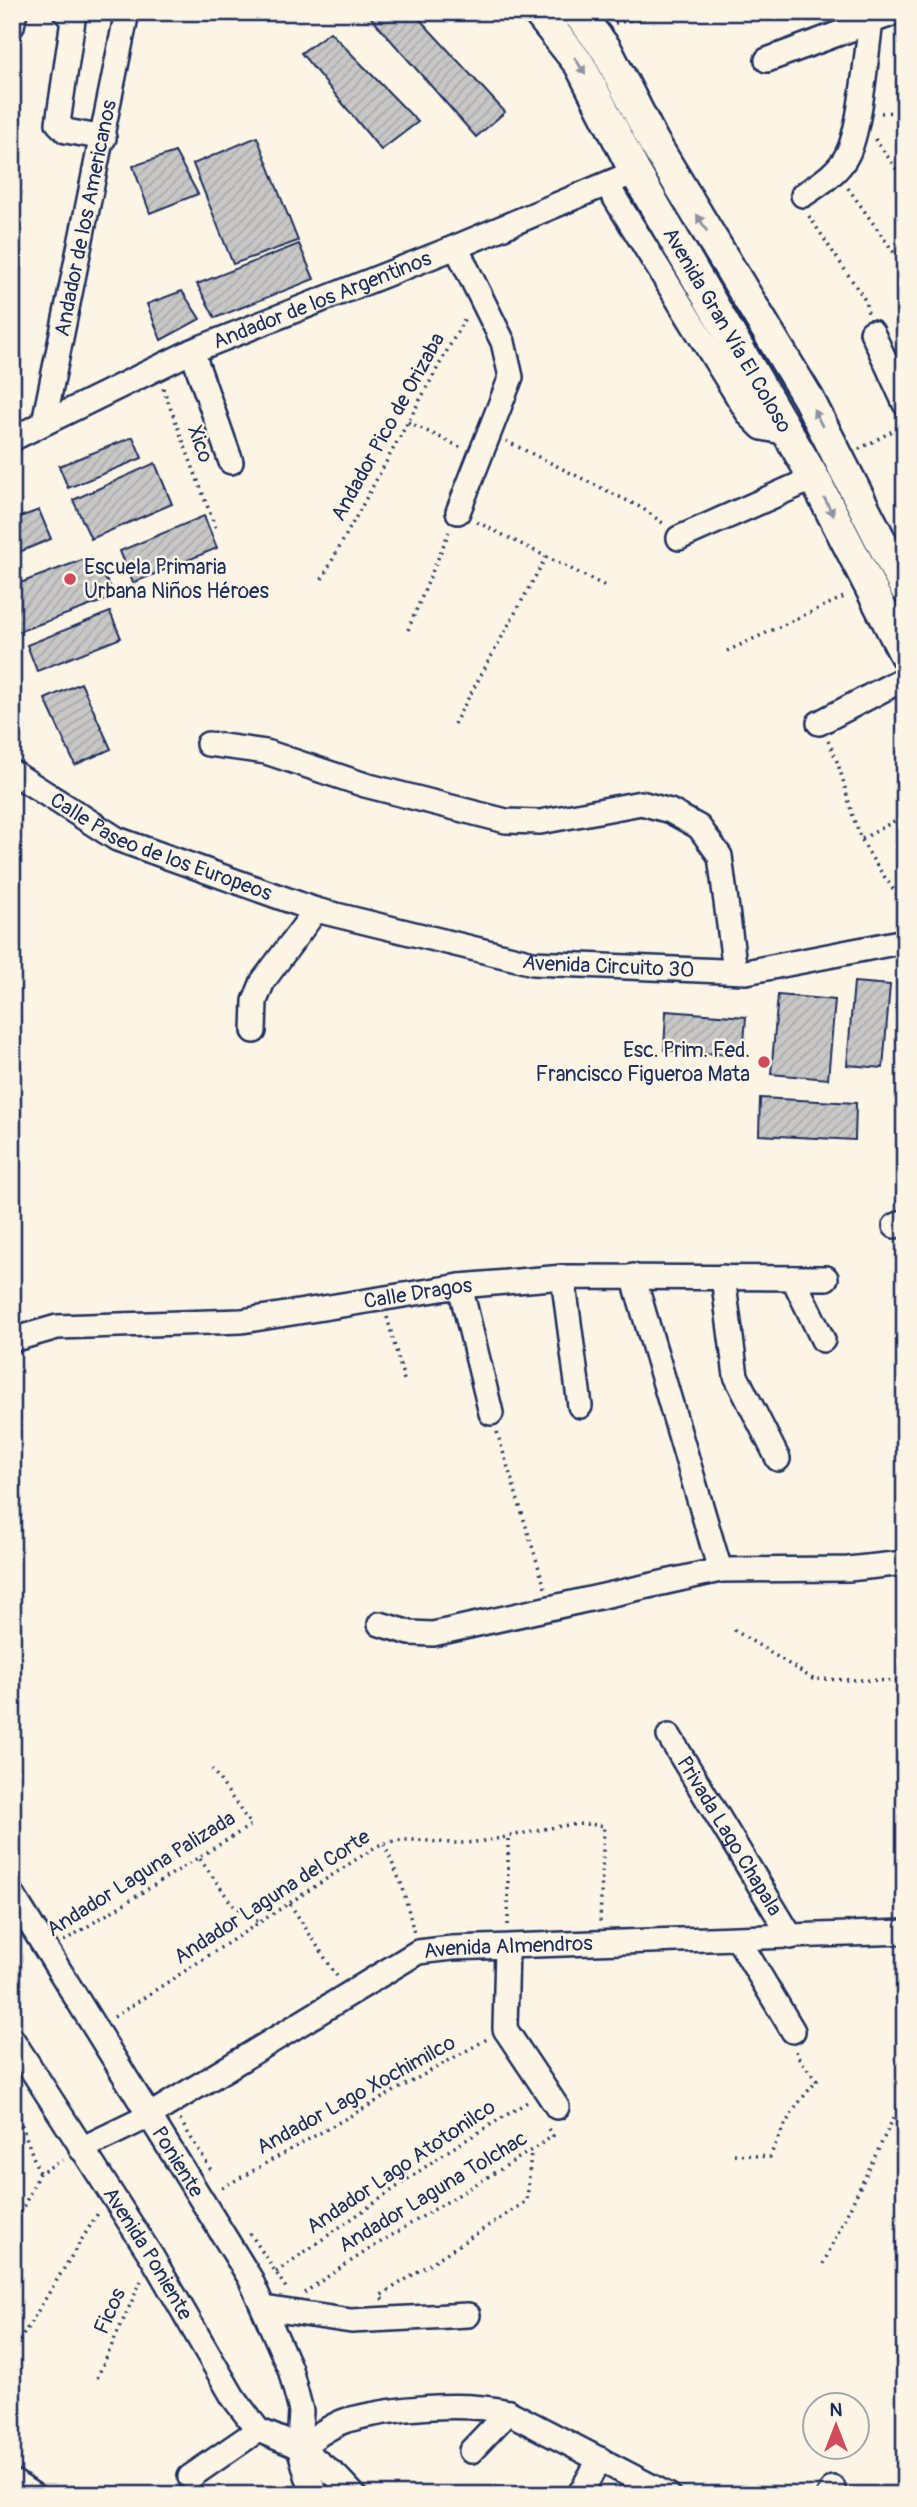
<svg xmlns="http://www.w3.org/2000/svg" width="917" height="2507" font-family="Pangolin,sans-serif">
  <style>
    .building { fill: url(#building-hatch); stroke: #1b2f5e; stroke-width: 2 }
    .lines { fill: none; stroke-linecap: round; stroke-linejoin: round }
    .minor-casing { stroke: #1b2f5e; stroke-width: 28 }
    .major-casing { stroke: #1b2f5e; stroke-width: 35 }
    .path { stroke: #1b2f5e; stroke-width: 3.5; stroke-dasharray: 2 5; stroke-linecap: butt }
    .minor { stroke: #fcf5e5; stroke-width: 23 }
    .major { stroke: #fcf5e5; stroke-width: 30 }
    .oneway { fill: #8c92a2 }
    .poi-dot { fill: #d1495b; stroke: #fcf5e5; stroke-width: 2.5 }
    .labels { text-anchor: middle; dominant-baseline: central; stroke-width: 5; stroke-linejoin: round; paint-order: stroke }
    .street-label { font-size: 21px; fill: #1b2f5e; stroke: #fcf5e5 }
    .poi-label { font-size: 21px; fill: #1b2f5e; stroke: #fcf5e5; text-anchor: start }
  </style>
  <defs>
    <pattern id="building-hatch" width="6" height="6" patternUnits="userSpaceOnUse" patternTransform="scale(1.75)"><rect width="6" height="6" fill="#c8c7c6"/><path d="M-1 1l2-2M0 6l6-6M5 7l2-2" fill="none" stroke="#ababac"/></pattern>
  </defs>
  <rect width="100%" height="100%" fill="#fcf5e5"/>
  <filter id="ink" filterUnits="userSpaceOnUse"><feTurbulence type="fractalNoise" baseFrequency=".0143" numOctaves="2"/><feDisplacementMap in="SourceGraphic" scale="14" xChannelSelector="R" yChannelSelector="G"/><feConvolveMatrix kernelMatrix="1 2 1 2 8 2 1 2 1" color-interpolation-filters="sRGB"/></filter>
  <g filter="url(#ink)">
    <path class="building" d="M366 12H413L505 112 476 137Z
      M330 32 418 122 381 150 301 53Z
      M257 137 298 241 233 264 193 164Z
      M175 152 198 194 150 213 133 166Z
      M299 244 314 279 215 318 197 284Z
      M182 291 200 319 161 340 147 304Z
      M133 437 142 458 68 488 59 466Z
      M155 463 172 504 91 539 73 500Z
      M39 510 51 539 12 555V520Z
      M204 516 217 548 133 583 120 551Z
      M90 557 117 596 12 634V586Z
      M110 612 121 638 37 671 27 645Z
      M81 683 111 749 75 765 45 699Z
      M854 982 890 985 883 1068 847 1065Z
      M778 995 835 1000 828 1079 771 1074Z
      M666 1011 746 1017 743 1056 664 1050Z
      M760 1098 856 1103 855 1140 759 1135Z"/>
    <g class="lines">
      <defs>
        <g id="minor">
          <path d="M65 12 73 20 58 123 66 131 104 138"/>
          <path d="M12 26 15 12"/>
          <path d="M767 60 897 12"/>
          <path d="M607 185 749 415 762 428 788 433"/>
          <path d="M803 195C818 185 839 172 847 155 861 129 866 54 871 22"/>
          <path d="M456 247 503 342 511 377 458 512"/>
          <path d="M872 332 905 404"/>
          <path d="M192 351 231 462"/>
          <path id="s1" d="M44 422 127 12"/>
          <path id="s2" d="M12 439 192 351 456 247 635 172"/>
          <path d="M679 538 814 478"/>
          <path d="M819 723 905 678"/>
          <path d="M208 744 266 752 365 785 506 821 540 822 641 803 670 811 699 827 720 856 735 971"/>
          <path id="s3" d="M12 772 117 839 316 910 533 963 746 972 905 941"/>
          <path d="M254 1031 255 1001 263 981 316 910"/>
          <path d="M895 1226 905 1221"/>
          <path d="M633 1276 720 1570"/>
          <path d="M563 1277 580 1406"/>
          <path d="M723 1277 736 1376 778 1459"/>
          <path d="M793 1278 823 1340"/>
          <path d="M460 1286 491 1413"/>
          <path id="s4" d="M12 1340 57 1327 242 1321 460 1286 563 1277 826 1278"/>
          <path d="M380 1624 410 1633 433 1634 720 1570 848 1569 905 1563"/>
          <path id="s5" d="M669 1736 791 1937"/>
          <path id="s6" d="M12 1894 250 2278 290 2369 301 2411 299 2447 308 2479 318 2495"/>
          <path d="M738 1939 793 2031"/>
          <path d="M507 1948 505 2029 557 2107"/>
          <path id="s7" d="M12 2039 152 2257 233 2397 258 2430 299 2447 336 2476 354 2495"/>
          <path id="s8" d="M81 2149 147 2117 418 1952 452 1948 905 1932"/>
          <path d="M264 2308 351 2321 468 2315"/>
          <path d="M299 2447C314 2439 330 2425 347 2420 394 2408 461 2401 508 2412L668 2495"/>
          <path d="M471 2451 508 2412"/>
          <path d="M190 2477 258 2430"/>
          <path d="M12 2481 33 2495"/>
          <path d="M579 2495 600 2459"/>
          <path d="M829 2495 833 2488"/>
        </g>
        <g id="major">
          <path id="s9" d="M538 12 580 65 635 172 814 478 905 655"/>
          <path d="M577 12 606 49 653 141 808 398 905 588"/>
        </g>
      </defs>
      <use href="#minor" class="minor-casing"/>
      <use href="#major" class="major-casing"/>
      <path class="path" d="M615 23 678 12
        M881 113 905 111
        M875 139 905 181
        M848 188 905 268
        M809 216 865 300 868 313
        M163 388 216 529
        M408 422 460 447
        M506 441 642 508 664 524
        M859 449 902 426
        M477 522 607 587
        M322 579 466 316
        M408 630 449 532
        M727 651 846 596
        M454 724 546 557
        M828 741C844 771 847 805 860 836 871 860 890 884 905 906
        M862 839 905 815
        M387 1317 404 1380
        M497 1432 545 1588
        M734 1630 813 1679 905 1681
        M384 1844 403 1888 414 1933
        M200 1859 232 1904 260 1923
        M290 1904 338 1978
        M508 1925V1838
        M64 1941 251 1825 212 1769
        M114 2017 377 1846C404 1835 425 1842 453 1843 500 1845 561 1817 604 1826L600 1922
        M12 2098 39 2173
        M180 2120 211 2170
        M734 2154 770 2157C781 2129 796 2103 817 2081L797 2056 796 2050
        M222 2188 489 2038
        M12 2232 39 2173 63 2160
        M250 2233 288 2291
        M823 2264 894 2117 905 2108
        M276 2272 445 2153 529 2101
        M304 2293C384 2236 471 2190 553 2136L546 2126
        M383 2300 380 2296 527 2201 531 2151
        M12 2353 98 2213
        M97 2378 141 2281"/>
      <use href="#minor" class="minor"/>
      <use href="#major" class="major"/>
    </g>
    <defs><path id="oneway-solid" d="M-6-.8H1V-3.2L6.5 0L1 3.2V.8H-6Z" transform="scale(1.75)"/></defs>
    <g class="oneway">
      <use href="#oneway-solid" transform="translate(580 66) rotate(58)"/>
      <use href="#oneway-solid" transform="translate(702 223) rotate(-121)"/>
      <use href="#oneway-solid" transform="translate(818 418) rotate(-117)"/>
      <use href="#oneway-solid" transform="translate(829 507) rotate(63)"/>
    </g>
  </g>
  <g class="poi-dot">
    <circle cx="70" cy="579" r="7"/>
    <circle cx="764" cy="1062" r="7"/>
  </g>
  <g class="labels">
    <g class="street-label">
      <text stroke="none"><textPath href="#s1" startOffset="208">Andador de los Americanos</textPath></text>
      <text stroke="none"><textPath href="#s2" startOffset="340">Andador de los Argentinos</textPath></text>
      <text stroke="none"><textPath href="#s9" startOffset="371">Avenida Gran Vía El Coloso</textPath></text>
      <text transform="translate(388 427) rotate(-61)">Andador Pico de Orizaba</text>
      <text transform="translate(200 444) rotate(70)">Xico</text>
      <text stroke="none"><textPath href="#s3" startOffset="168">Calle Paseo de los Europeos</textPath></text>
      <text stroke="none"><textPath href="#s3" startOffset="635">Avenida Circuito 30</textPath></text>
      <text stroke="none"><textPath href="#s4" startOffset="410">Calle Dragos</textPath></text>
      <text stroke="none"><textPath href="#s5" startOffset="117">Privada Lago Chapala</textPath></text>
      <text transform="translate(141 1874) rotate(-32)">Andador Laguna Palizada</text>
      <text transform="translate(272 1897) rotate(-33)">Andador Laguna del Corte</text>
      <text stroke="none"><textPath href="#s8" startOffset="481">Avenida Almendros</textPath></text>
      <text transform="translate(356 2095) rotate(-29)">Andador Lago Xochimilco</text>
      <text stroke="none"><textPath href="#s6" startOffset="315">Poniente</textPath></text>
      <text transform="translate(401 2167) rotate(-34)">Andador Lago Atotonilco</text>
      <text transform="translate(433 2192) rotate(-31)">Andador Laguna Tolchac</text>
      <text stroke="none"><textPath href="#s7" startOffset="254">Avenida Poniente</textPath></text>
      <text transform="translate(110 2311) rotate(-66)">Ficos</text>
    </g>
    <g class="poi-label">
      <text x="84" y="567">Escuela Primaria<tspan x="84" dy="24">Urbana Niños Héroes</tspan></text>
      <text x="750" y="1050" text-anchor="end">Esc. Prim. Fed.<tspan x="750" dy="24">Francisco Figueroa Mata</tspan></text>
    </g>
  </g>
  <rect width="917" height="2507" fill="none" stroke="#fcf5e5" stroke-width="42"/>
  <rect x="21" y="21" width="875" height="2465" fill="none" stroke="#1b2f5e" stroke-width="2.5" filter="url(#ink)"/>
  <g transform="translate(836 2426)"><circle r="33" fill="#fcf5e5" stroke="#a2a6af" stroke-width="2"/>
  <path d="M0-5L12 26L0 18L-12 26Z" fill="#d1495b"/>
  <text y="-10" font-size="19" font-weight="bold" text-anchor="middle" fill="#1b2f5e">N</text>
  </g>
</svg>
